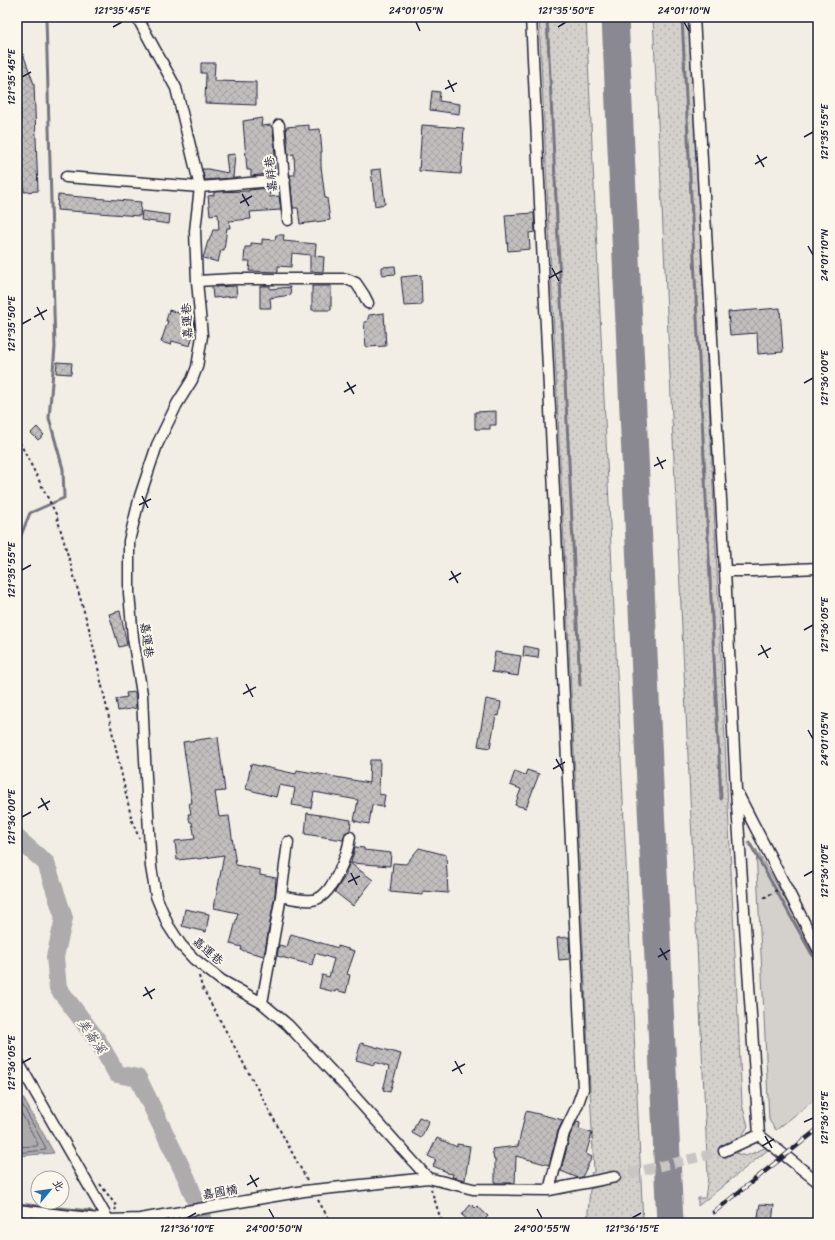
<svg xmlns="http://www.w3.org/2000/svg" width="835" height="1240" font-family="Sriracha,'LXGW WenKai TC',sans-serif">
  <style>
    .grass { fill: url(#grass-dots); stroke: #7b7a84 }
    .green { fill: #d4d1cc; stroke: #7b7a84 }
    .water { fill: #aeabad; stroke: #76747f }
    .lines { fill: none; stroke-linecap: round; stroke-linejoin: round }
    .shore { stroke: #5a5969; stroke-width: 1 }
    .stream { stroke: #76747f; stroke-width: 3 }
    .river { stroke: #aeabad; stroke-width: 18 }
    .taxiway { stroke: #8a8890; stroke-width: 27 }
    .building { fill: url(#building-cross-hatch); stroke: #22223b }
    .minor-tunnel { stroke: #c8c5c3; stroke-width: 10; stroke-dasharray: 10 5; stroke-linecap: butt }
    .minor-casing { stroke: #22223b; stroke-width: 13 }
    .path { stroke: #22223b; stroke-width: 2; stroke-dasharray: 3 3; stroke-linecap: butt }
    .minor { stroke: #fbf7ec; stroke-width: 10 }
    .rail-casing { stroke: #22223b; stroke-width: 4.5 }
    .rail { stroke: #fbf7ec; stroke-width: 3; stroke-dasharray: 9; stroke-linecap: butt }
    .ticks { fill: none; stroke: #22223b; stroke-width: 1.5 }
    .labels { text-anchor: middle; dominant-baseline: central; stroke-width: 4; stroke-linejoin: round; paint-order: stroke }
    .street-label { font-size: 12px; fill: #22223b; stroke: #fbf7ec }
    .water-label { font-size: 13px; font-style: italic; fill: #535263; stroke: #fbf7ec }
    .neatline { fill: none; stroke: #22223b; stroke-width: 1.5 }
    .ticks-label { font-size: 10px; text-anchor: middle; fill: #22223b }
  </style>
  <defs>
    <pattern id="grass-dots" width="8" height="8" patternUnits="userSpaceOnUse"><rect width="8" height="8" fill="#d4d1cc"/><path d="M2 2h.1M6 6h.1" fill="none" stroke="#b6b3b0" stroke-width="1.8" stroke-linecap="round"/></pattern>
    <pattern id="building-cross-hatch" width="8" height="8" patternUnits="userSpaceOnUse"><rect width="8" height="8" fill="#c2bebe"/><path d="M0 0l8 8M0 8l8-8" fill="none" stroke="#a6a3a4"/></pattern>
  </defs>
  <rect width="100%" height="100%" fill="#f2eee5"/>
  <filter id="ink" filterUnits="userSpaceOnUse"><feTurbulence type="fractalNoise" baseFrequency=".025" numOctaves="2"/><feDisplacementMap in="SourceGraphic" scale="8" xChannelSelector="R" yChannelSelector="G"/><feConvolveMatrix kernelMatrix="1 2 1 2 8 2 1 2 1" color-interpolation-filters="sRGB"/></filter>
  <g filter="url(#ink)">
    <path class="grass" d="M539 17H586L643 1223H587L590 1189 615 1182 592 1178 591 1173 594 1172Z
      M653 17H691V18L742 1104 748 1126 741 1138 725 1156 735 1153 746 1156 767 1147 769 1149 698 1206V1198H705L708 1177Z"/>
    <path class="green" d="M756 849 818 956V1097L776 1130 769 1120Z"/>
    <path class="water" d="M17 1087 54 1153 17 1156Z"/>
    <g class="lines">
      <path class="shore" d="M17 1095 46 1148 45 1150 17 1153
        M17 1105 38 1144 37 1146 17 1147"/>
      <path class="stream" d="M547 17 580 685
        M682 17 721 799
        M17 545 30 513 64 498 63 469 49 418 55 347 46 17
        M17 563 20 571 17 576
        M749 842 818 965
        M17 1204 90 1211 95 1214
        M188 1223 201 1215"/>
      <path class="river" d="M17 838 46 863 64 918 55 957 58 988 98 1041 117 1074 138 1078 187 1179 204 1223"/>
      <path class="taxiway" d="M615 17 670 1223"/>
    </g>
    <path class="building" d="M23 54 34 84 38 191 24 192 19 74 17 75V57Z
      M201 63H215L214 81 256 82V105L205 103 206 73H201Z
      M432 91 440 92 439 101 460 104 459 114 430 110Z
      M262 118 261 126 271 125 272 128H273L275 156H274L275 173 251 176V170H247L243 121Z
      M309 125V130L320 129 322 152H321V166L325 198H327L330 220 300 224 298 208H293L290 175H295L294 154 288 155 286 127Z
      M422 125 464 128 461 174 419 171Z
      M235 154 233 178 205 180 202 169H208L228 173 226 155Z
      M381 169 385 204 375 206 371 170Z
      M269 188 270 197 279 196 281 210 250 212 251 219 229 221 230 228H227L224 250H221L218 262 203 258 208 241H209L213 230H219L218 214 210 215 208 196 214 195V192L249 191V190Z
      M58 195 141 202 140 216 57 210Z
      M142 211 170 215 169 224 141 220Z
      M534 213 535 232 529 233 530 249 508 251 505 215Z
      M276 235H284L283 241 316 244 315 256 324 257 323 272 310 271V255L292 253 291 267 278 266V272L249 271 250 261H244L245 247H251V243L262 244V239L275 240Z
      M395 266 396 274 382 275V267Z
      M421 275 422 305 404 306 401 277Z
      M236 286 237 296 213 298 212 287Z
      M260 286H270V289L290 287 291 295 270 298 271 308H260Z
      M312 286H331V310H312Z
      M780 308 783 352 758 354 757 333 730 335 728 312Z
      M169 310 194 318 195 328 190 346 172 341 171 345 161 342 168 321H166Z
      M384 313 386 346 366 347 364 322H367L369 315Z
      M57 362 72 363 71 374 56 373Z
      M496 411V425H490V429H475V412Z
      M37 427 44 435 38 440 31 433Z
      M120 611 127 645 119 647 109 614Z
      M524 646 539 649 538 658 523 656Z
      M495 652 521 656 518 676 492 672Z
      M135 692 136 708 118 711 116 699 127 697 126 693Z
      M486 699 501 702 499 716 496 715 490 748 478 746Z
      M218 737 225 791 215 792 219 817 229 816 236 865 260 870V875L276 878 275 895 264 956 241 950 242 947 230 944 238 913 214 908 224 855 198 859 197 858 177 860 175 841 195 839 192 822H190L188 814H191L189 803H192L183 742Z
      M370 760H380L379 794 385 795 383 807 372 805 369 824 354 821 358 800 314 792 311 808 292 805 295 788 279 785 276 797 246 789 251 764 296 774 297 770 369 783Z
      M527 770 539 774 526 808 515 805 521 789 510 785 515 771 525 775Z
      M307 813 351 820 350 831 345 833 343 840 305 834Z
      M355 847 364 848V850L391 853 390 866 351 863Z
      M419 848 446 855 448 893 423 891V895L390 892 393 863 406 864Z
      M350 863 373 880 353 906 335 892 347 873H345Z
      M185 909 209 914 206 932 182 926Z
      M291 934 338 948V946L355 951 347 974 350 975 346 993 336 990 335 992 319 988 322 975 329 977 334 959 315 953 312 965 277 956 279 945 287 947Z
      M569 937 570 959 559 960 557 938Z
      M361 1043 401 1054 390 1092 383 1090 389 1067 375 1062 374 1065 356 1060Z
      M526 1111 563 1120 558 1131 549 1165 516 1156 515 1183H495V1160H494L492 1149 518 1146Z
      M419 1117 429 1121 421 1138 412 1133Z
      M577 1122 580 1123 579 1129 592 1133 586 1154 592 1157 582 1177 578 1178 561 1171 570 1135Z
      M437 1138 457 1147V1144L470 1146 465 1180 452 1177 453 1174 447 1173V1172L433 1166 436 1160 428 1156Z
      M471 1204 475 1208 477 1206 488 1216 482 1223H471L462 1215Z
      M760 1204 774 1205 772 1223H757Z"/>
    <g class="lines">
      <path class="minor-tunnel" d="M615 1177 724 1151"/>
      <defs>
        <path id="minor" d="M137 17 176 88 200 187 195 231 197 281 202 336 197 367 192 380 177 404 157 445 140 496 129 541V593L133 638 142 694 144 741 151 867 156 896 168 925 181 945 194 959 221 980 262 1003 288 1025 347 1088 428 1178
          M531 17 583 1089 577 1106 564 1133 549 1190
          M694 17 725 571 736 790 759 1135 818 1182
          M279 125 288 220
          M66 177 200 187 285 180
          M197 281 234 279H347L356 283 364 295 368 303
          M725 571H753L818 568
          M738 794 818 949
          M281 896C291 898 302 901 312 900 332 899 348 853 350 837
          M262 1003 281 896 288 842
          M17 1060 110 1223
          M724 1151 759 1135
          M17 1210 108 1220 140 1219 304 1191 428 1178 473 1189 549 1190 615 1177"/>
      </defs>
      <use href="#minor" class="minor-casing"/>
      <path class="path" d="M17 437 56 514 90 632 132 821 139 838
        M764 898 777 890
        M199 976 202 987 307 1180
        M17 1041 23 1052
        M100 1184 117 1207 115 1210
        M431 1189 442 1223
        M318 1200 331 1223"/>
      <use href="#minor" class="minor"/>
      <defs>
        <path id="rail" d="M714 1212 818 1129"/>
      </defs>
      <use href="#rail" class="rail-casing"/>
      <use href="#rail" class="rail"/>
    </g>
  </g>
  <path class="ticks" d="M416 22 420 31M684 22 689 31M113 27 122 22M558 27 566 22M22 77 31 72M448 80 454 92M445 89 457 83M804 137 813 132M757 155 764 167M755 164 767 157M242 194 249 206M240 203 252 196M808 246 813 255M552 268 559 281M549 278 562 271M37 307 44 320M34 317 47 310M22 324 31 319M347 382 354 394M804 383 813 378M344 392 356 385M657 457 663 469M654 466 666 460M142 496 148 508M139 505 151 499M22 570 31 565M451 571 458 583M449 580 461 573M804 630 813 625M761 645 768 658M758 655 771 648M246 684 253 697M243 694 256 687M808 730 813 739M556 759 563 771M553 769 565 762M41 798 48 810M38 808 50 801M22 817 31 812M351 873 357 885M804 876 813 871M348 882 360 876M660 948 667 960M658 957 670 950M145 987 152 999M143 996 155 989M455 1061 462 1074M22 1063 31 1058M452 1071 465 1064M804 1122 813 1118M765 1136 772 1148M762 1146 774 1139M250 1175 257 1187M247 1185 259 1178M269 1209 274 1218M537 1209 542 1218M187 1218 196 1213M632 1218 641 1213"/>
  <g class="labels">
    <g class="street-label">
      <text transform="translate(271 174) rotate(-96)">嘉祥巷</text>
      <text transform="translate(187 321) rotate(-93)">嘉運巷</text>
      <text transform="translate(147 640) rotate(82)">嘉運巷</text>
      <text transform="translate(208 951) rotate(40)">嘉運巷</text>
      <text transform="translate(220 1192) rotate(-10)">嘉國橋</text>
    </g>
    <g class="water-label">
      <text transform="translate(92 1036) rotate(55)">美崙溪</text>
    </g>
  </g>
  <rect width="835" height="1240" fill="none" stroke="#fbf7ec" stroke-width="44"/>
  <g transform="translate(50 1190) rotate(61)"><circle r="19" fill="#fbf7ec" stroke="#a4a2a5"/>
  <path d="M0-3L7 15L0 10L-7 15Z" fill="#1f6fb2"/>
  <text y="-6" font-size="11" font-weight="bold" text-anchor="middle" fill="#22223b">北</text>
  </g>
  <rect x="22" y="22" width="791" height="1196" class="neatline"/>
  <g class="ticks-label">
    <text x="122" y="14">121°35'45"E</text>
    <text x="416" y="14">24°01'05"N</text>
    <text x="566" y="14">121°35'50"E</text>
    <text x="684" y="14">24°01'10"N</text>
    <text transform="translate(11 77) rotate(-90)" y="4">121°35'45"E</text>
    <text transform="translate(824 132) rotate(-90)" y="4">121°35'55"E</text>
    <text transform="translate(824 255) rotate(-90)" y="4">24°01'10"N</text>
    <text transform="translate(11 324) rotate(-90)" y="4">121°35'50"E</text>
    <text transform="translate(824 378) rotate(-90)" y="4">121°36'00"E</text>
    <text transform="translate(11 570) rotate(-90)" y="4">121°35'55"E</text>
    <text transform="translate(824 625) rotate(-90)" y="4">121°36'05"E</text>
    <text transform="translate(824 739) rotate(-90)" y="4">24°01'05"N</text>
    <text transform="translate(11 817) rotate(-90)" y="4">121°36'00"E</text>
    <text transform="translate(824 871) rotate(-90)" y="4">121°36'10"E</text>
    <text transform="translate(11 1063) rotate(-90)" y="4">121°36'05"E</text>
    <text transform="translate(824 1118) rotate(-90)" y="4">121°36'15"E</text>
    <text x="187" y="1232">121°36'10"E</text>
    <text x="274" y="1232">24°00'50"N</text>
    <text x="542" y="1232">24°00'55"N</text>
    <text x="632" y="1232">121°36'15"E</text>
  </g>
</svg>
